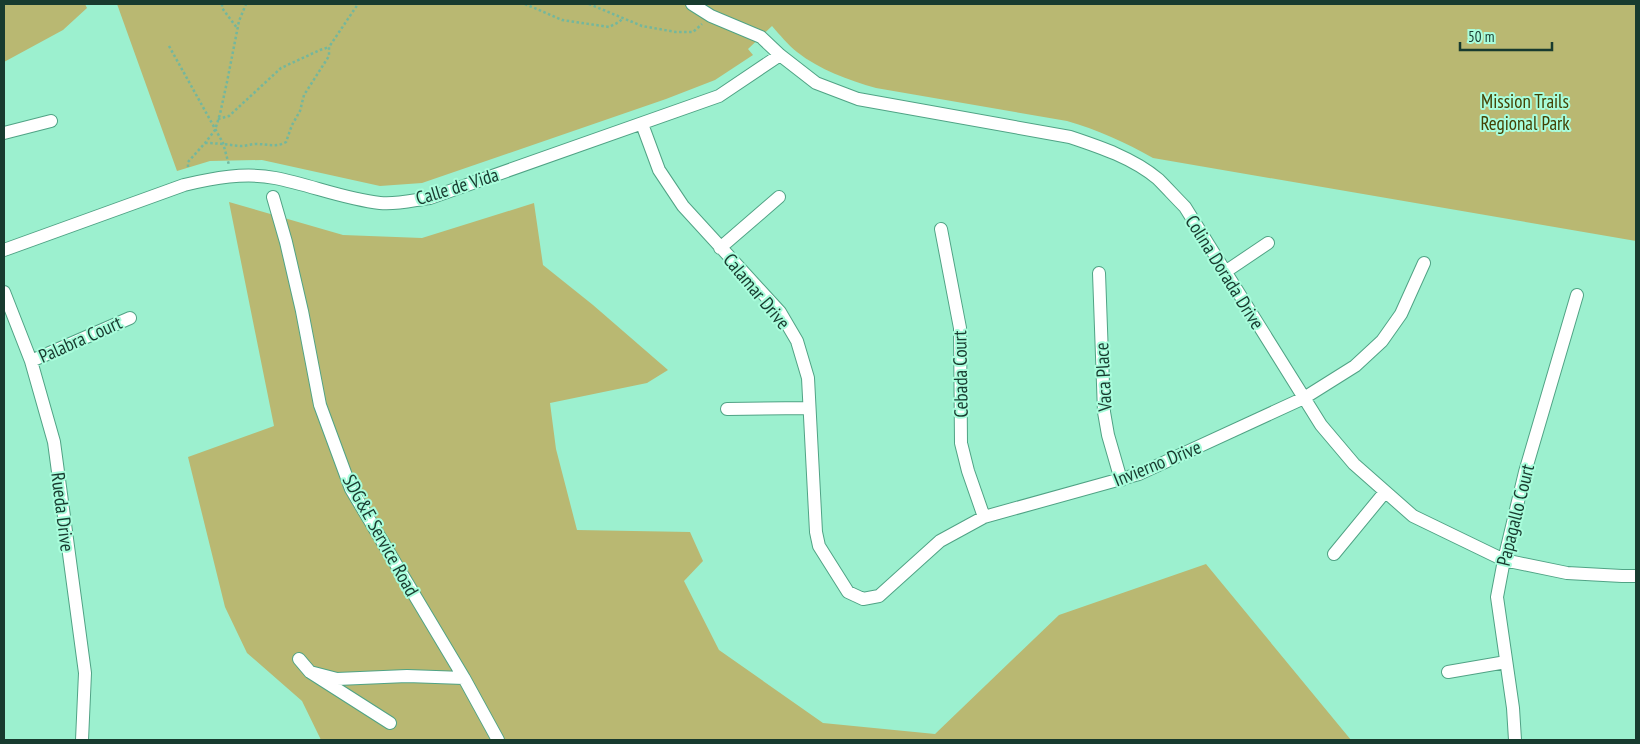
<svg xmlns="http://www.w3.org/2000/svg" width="1640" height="744" font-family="'PT Sans Narrow',sans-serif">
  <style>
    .green { fill: #b9b872 }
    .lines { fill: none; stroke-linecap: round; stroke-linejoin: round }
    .minor-casing { stroke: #50a385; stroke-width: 14 }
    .path { stroke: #73b79d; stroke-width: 2.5; stroke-dasharray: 2.5 2.5; stroke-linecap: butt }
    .minor { stroke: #fff; stroke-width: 12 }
    .labels { text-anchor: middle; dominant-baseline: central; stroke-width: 4; stroke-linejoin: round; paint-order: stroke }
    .park-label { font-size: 19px; fill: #434003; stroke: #a9fddc }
    .street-label { font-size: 19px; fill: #183b2f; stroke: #a9fddc }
  </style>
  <rect width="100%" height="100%" fill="#9cf0cf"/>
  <path class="green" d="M4 4H85L87 8 63 30 4 62Z
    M117 4H1636V241L1153 158C1125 142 1098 130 1067 121L876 88C848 80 820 70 797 52 788 45 780 35 772 26L748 49 753 55 715 80 666 99 422 183 380 186 262 160 210 161 177 171Z
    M229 202 343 235 422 238 534 203 543 265 593 305 668 370 647 383 550 403 556 449 577 530 690 532 703 561 684 581 719 650 823 723 935 734 1059 615 1206 564 1351 740H321L302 701 247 653 225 607 188 457 274 426Z"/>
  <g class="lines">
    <defs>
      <path id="minor" d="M692 4 711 16 761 37 780 55 816 83 858 99 1070 137C1100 147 1133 158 1158 179 1167 188 1176 198 1185 207L1321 425 1354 464 1413 516 1504 560 1567 573 1622 576H1636
        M642 124 659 170 683 206 780 312 797 341 808 378 816 532 819 546 848 592 863 599 879 596 940 541 984 517 1139 474 1304 398 1355 366 1382 341 1401 314 1424 263
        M4 133 51 121
        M273 197 286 242 302 311 320 405 351 489 464 678 498 740
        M941 229 960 328 961 443 968 471 984 517
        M720 248 779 197
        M4 250 184 185C213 178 245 172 275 178 311 185 344 199 380 203 396 205 414 200 430 198L719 96 780 55
        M1225 272 1268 243
        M1099 273 1104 412 1108 435 1121 480
        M4 292 31 361 54 442 85 673 82 740
        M31 361 130 318
        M727 409 809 408
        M1334 554 1385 492
        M299 659 310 672 390 723
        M310 672 337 679 407 676 464 678
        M1448 672 1506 662
        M1515 740 1513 708 1497 597 1504 560 1525 472 1577 295"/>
    </defs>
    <use href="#minor" class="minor-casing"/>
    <path class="path" d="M222 4V8L237 28
      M525 4 562 20 609 27 619 22 623 18
      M589 4 642 26 676 32H693L702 24
      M169 46 223 143 229 165
      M218 119 229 116 281 68 320 50 329 47
      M205 143C218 143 229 145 241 146 246 146 251 144 256 144 268 144 276 148 286 142L292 125 300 111 304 95 329 56V47L358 4
      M188 167V162L205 143 215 130 220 114 227 82 239 21 246 4"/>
    <use href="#minor" class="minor"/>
  </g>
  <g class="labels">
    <g class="park-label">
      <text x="1525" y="101">Mission Trails<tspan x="1525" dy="22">Regional Park</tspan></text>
    </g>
    <g class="street-label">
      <text transform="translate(457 186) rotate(-17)">Calle de Vida</text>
      <text transform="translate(1225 272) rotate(58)">Colina Dorada Drive</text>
      <text transform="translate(757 291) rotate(50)">Calamar Drive</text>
      <text transform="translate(80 339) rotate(-24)">Palabra Court</text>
      <text transform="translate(960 374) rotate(-91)">Cebada Court</text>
      <text transform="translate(1103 377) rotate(-93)">Vaca Place</text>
      <text transform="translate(1157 463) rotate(-22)">Invierno Drive</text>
      <text transform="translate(63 512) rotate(83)">Rueda Drive</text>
      <text transform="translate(1515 515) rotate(-76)">Papagallo Court</text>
      <text transform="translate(381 535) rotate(61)">SDG&amp;E Service Road</text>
    </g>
  </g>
  <rect width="1640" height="744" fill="none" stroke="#183b2f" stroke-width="10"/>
  <path d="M1460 42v8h92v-8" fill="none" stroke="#183b2f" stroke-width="2.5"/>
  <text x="1468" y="42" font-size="15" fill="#183b2f" stroke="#a9fddc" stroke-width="4" paint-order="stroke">50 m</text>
</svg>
